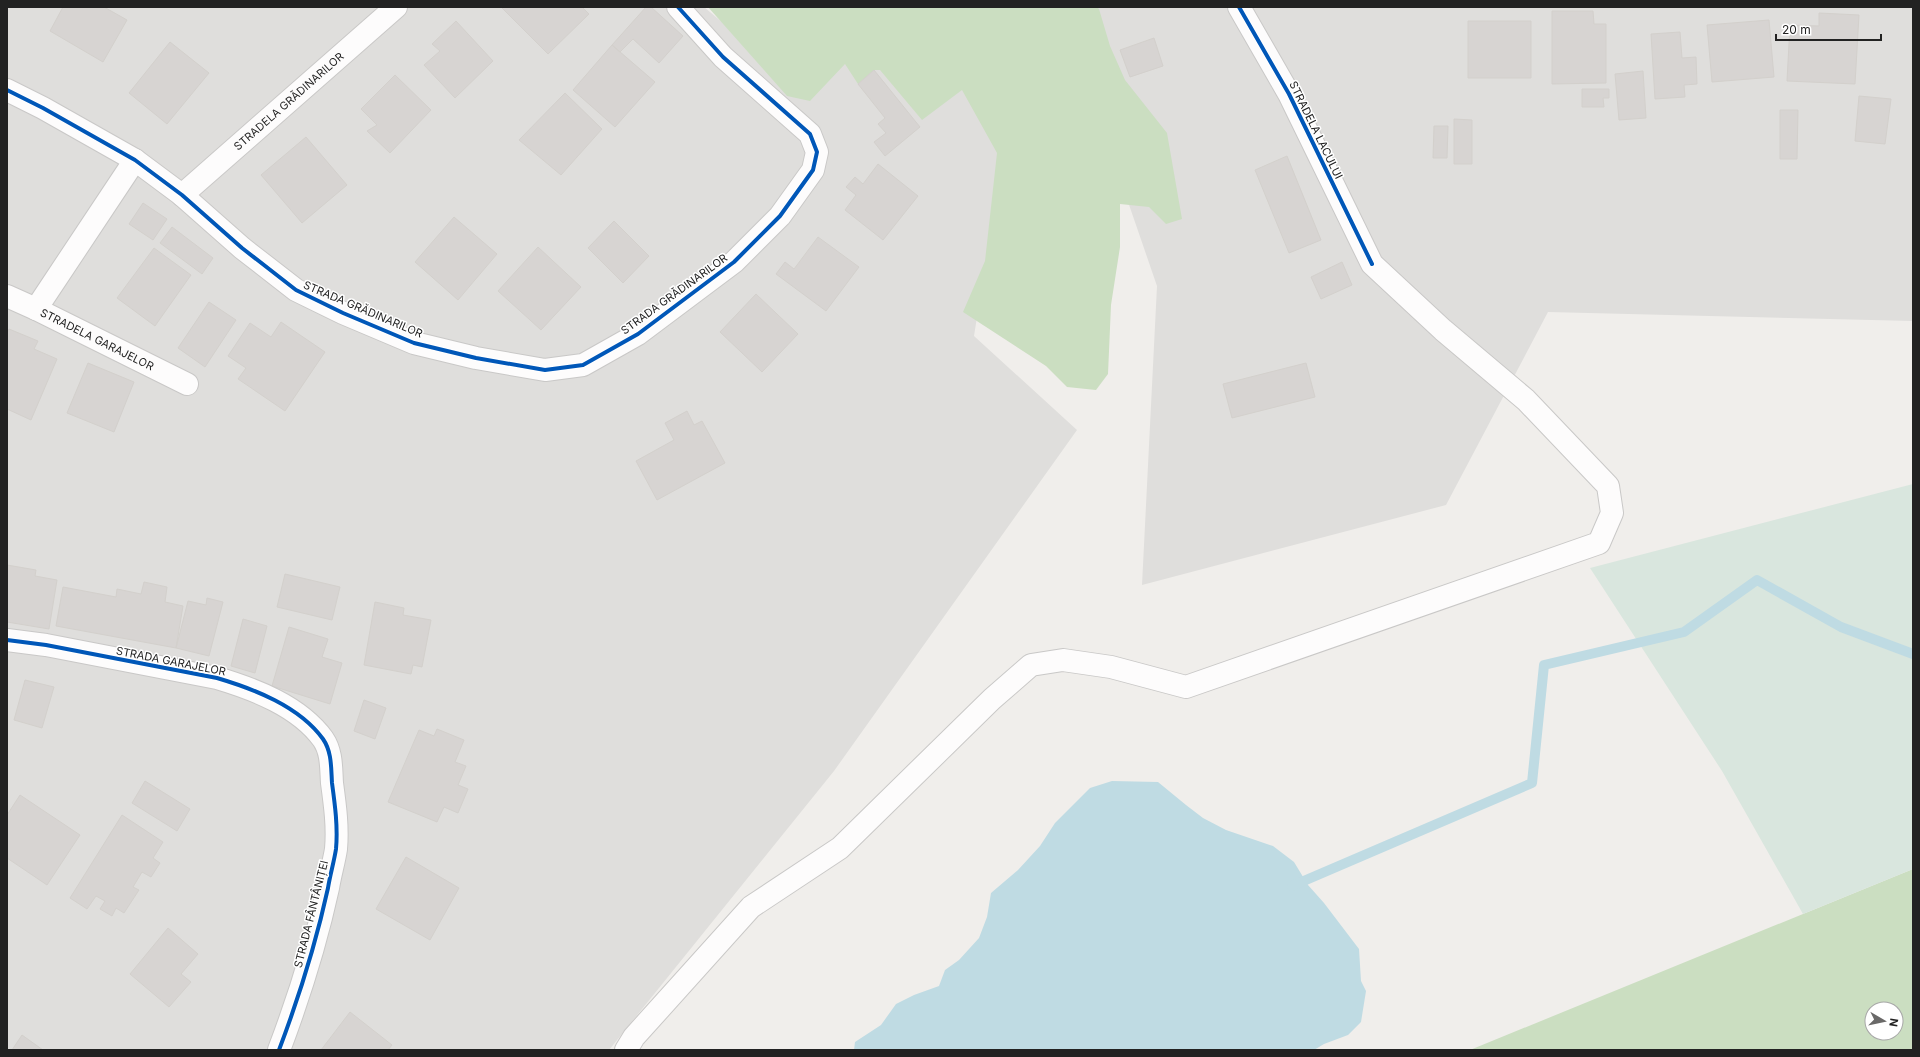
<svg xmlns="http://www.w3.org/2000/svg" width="1920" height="1057" font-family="Inter,sans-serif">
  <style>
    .residential { fill: #dfdedc }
    .forest { fill: #cbdec1; fill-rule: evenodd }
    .wetland { fill: #d9e6de }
    .water { fill: #bfdbe3 }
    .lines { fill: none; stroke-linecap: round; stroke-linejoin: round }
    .stream { stroke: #bfdbe3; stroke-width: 10 }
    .building { fill: #d7d4d2; stroke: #d3d0cc }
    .minor-casing { stroke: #c9c8c7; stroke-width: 24 }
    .minor { stroke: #fdfcfc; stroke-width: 22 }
    .cycleway-casing { stroke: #fff; stroke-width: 6 }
    .cycleway { stroke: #0057b8; stroke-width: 4 }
    .labels { text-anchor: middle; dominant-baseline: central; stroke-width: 3; stroke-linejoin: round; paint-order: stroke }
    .street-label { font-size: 11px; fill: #222; stroke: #fff }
  </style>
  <rect width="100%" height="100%" fill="#f0eeeb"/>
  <path class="residential" d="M7 7H704L793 82 875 10 1008 124 974 336 1077 430 834 771 609 1050H7Z
    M1059 7H1913V321L1548 312 1446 505 1142 585 1157 286 1062 10Z"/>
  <path class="forest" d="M708 7H1097L1099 9 1110 46 1125 80 1167 133 1182 219 1166 224 1149 207 1120 204V247L1111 305 1108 374 1096 390 1067 387 1046 366 963 312 985 261 997 153 962 90 922 120 880 70H874L858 84 845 64 810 101 787 96Z
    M1913 869V1050H1470ZM1872 1009H1896V1033H1872Z"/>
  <path class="wetland" d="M1913 484V869L1803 914 1722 771 1590 568Z"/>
  <path class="water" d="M1112 781 1158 782 1186 805 1203 818 1226 830 1273 846 1294 862 1308 885 1324 903 1359 949 1361 981 1366 991 1361 1022 1348 1035 1324 1044 1314 1050H854L855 1042 881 1025 896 1004 914 995 939 986 945 970 959 960 979 938 987 917 991 893 1018 870 1040 846 1055 823 1090 788Z"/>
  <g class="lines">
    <path class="stream" d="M1292 886 1532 783 1544 665 1684 632 1757 580 1841 627 1913 654"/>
  </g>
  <path class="building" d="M63 7H104L127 20 103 62 50 31Z
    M503 7H582L589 14 548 54 502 8Z
    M646 7H651L683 36 659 63 633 39 620 52 612 45Z
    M1552 11H1593L1594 24H1606V83L1552 84Z
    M1819 13 1859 15 1855 84 1787 81 1790 25 1819 26Z
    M1769 20 1774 77 1712 82 1707 25Z
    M456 21 493 61 455 98 424 65 440 51 432 44Z
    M1468 21H1531V78H1468Z
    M1680 32 1682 58 1696 57 1697 84 1684 85 1685 97 1655 99 1651 34Z
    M1154 38 1163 66 1130 77 1120 50Z
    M170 42 209 73 167 124 129 93Z
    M612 45 655 82 615 127 573 90Z
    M874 70 920 127 885 156 874 142 886 133 878 124 885 118 858 84Z
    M1643 71 1646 118 1619 120 1615 74Z
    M395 75 431 110 390 153 367 131 377 125 361 109Z
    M1582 89H1609V98H1603L1604 107H1582Z
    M565 93 602 129 561 175 519 140Z
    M1859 96 1891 99 1885 144 1855 141Z
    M1780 110H1798L1797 159H1780Z
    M1454 119 1472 120V164H1454Z
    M1434 126H1448L1447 158H1433Z
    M306 137 347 185 302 223 261 175Z
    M1287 156 1321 240 1289 253 1255 170Z
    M878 164 918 196 883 240 845 210 856 195 846 187 855 177 863 184Z
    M143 203 167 219 153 240 129 224Z
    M454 217 497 254 458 300 415 262Z
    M614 221 649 256 623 283 588 248Z
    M172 227 213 258 202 274 160 243Z
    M818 237 859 267 826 311 776 274 785 262 794 269Z
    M538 247 581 287 541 330 498 291Z
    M154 248 191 275 155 326 117 298Z
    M1342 262 1352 285 1321 299 1311 277Z
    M756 294 798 334 762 372 720 332Z
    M209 302 236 320 205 367 178 348Z
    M281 322 325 352 285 411 238 379 246 368 228 356 250 323 271 337Z
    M9 329 38 341 34 349 57 359 31 420 7 409V333Z
    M88 363 134 382 114 432 67 413Z
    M1306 363 1315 397 1232 418 1223 384Z
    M687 411 694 425 702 421 725 463 657 500 636 461 674 440 665 423Z
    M7 565 36 570 35 576 57 580 49 629 7 622Z
    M285 574 340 587 332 620 277 607Z
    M144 582 167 587 165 602 183 606 176 648 56 626 63 587 116 597 117 589 141 594Z
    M207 598 223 602 209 656 176 648 188 601 206 605Z
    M375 602 404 608 403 615 431 620 422 667 413 665 411 674 364 665Z
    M243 619 267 626 255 673 231 666Z
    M289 627 328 639 322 657 342 663 330 704 272 686Z
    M25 680 54 687 42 728 14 720Z
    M364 700 386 708 375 739 354 731Z
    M437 729 464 740 455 762 466 766 458 785 468 789 458 813 444 807 437 822 388 802 419 730 434 736Z
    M145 781 190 809 177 831 132 803Z
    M20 795 80 835 47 885 7 858V815Z
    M122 815 163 842 153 858 160 863 151 877 142 872 133 887 139 890 124 913 116 908 112 916 100 909 105 901 96 896 87 909 70 898Z
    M406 857 459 888 430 940 376 909Z
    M168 928 198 954 181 974 191 982 169 1007 130 974Z
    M350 1012 392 1045 388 1050H321Z
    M22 1035 43 1050H12Z"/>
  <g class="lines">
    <defs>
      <g id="minor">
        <path d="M7 90 43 108 135 160 182 195 242 248 296 290 343 313 414 343 476 358 545 370 583 365 638 334 734 262 780 216 813 170 817 152 810 134 723 57 678 7"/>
        <path id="s1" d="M182 195 396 7"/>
        <path id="s2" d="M7 296 36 309 187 384"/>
        <path d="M36 309 135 160"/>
        <path d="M7 640 46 645 217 678C254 689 299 706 323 739 332 752 331 768 332 783 335 805 338 827 336 849 334 862 330 875 328 888 316 943 299 997 279 1050"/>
        <path d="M626 1050 634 1037 751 907 840 848 992 699 1031 665 1063 660 1111 667 1186 687 1599 543 1612 513 1608 486 1526 400 1443 330 1372 264 1289 94 1239 7"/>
      </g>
    </defs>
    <use href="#minor" class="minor-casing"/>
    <use href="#minor" class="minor"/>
    <defs>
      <path id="cycleway" d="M1239 7 1289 94 1372 264
        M7 90 43 108 135 160 182 195 242 248 296 290 343 313 414 343 476 358 545 370 583 365 638 334 734 262 780 216 813 170 817 152 810 134 723 57 678 7
        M7 640 46 645 217 678C254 689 299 706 323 739 332 752 331 768 332 783 335 805 338 827 336 849 334 862 330 875 328 888 316 943 299 997 279 1050"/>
    </defs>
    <use href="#cycleway" class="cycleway-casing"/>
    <use href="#cycleway" class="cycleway"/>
  </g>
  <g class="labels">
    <g class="street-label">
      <text stroke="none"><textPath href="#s1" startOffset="142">STRADELA GRĂDINARILOR</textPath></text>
      <text transform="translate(1316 130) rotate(64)">STRADELA LACULUI</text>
      <text transform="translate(674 294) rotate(-36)">STRADA GRĂDINARILOR</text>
      <text transform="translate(363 309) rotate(23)">STRADA GRĂDINARILOR</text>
      <text stroke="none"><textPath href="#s2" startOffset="100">STRADELA GARAJELOR</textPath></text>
      <text transform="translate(171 661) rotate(11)">STRADA GARAJELOR</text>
      <text transform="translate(311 914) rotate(-76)">STRADA FÂNTÂNIȚEI</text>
    </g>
  </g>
  <rect width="1920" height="1057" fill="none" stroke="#222222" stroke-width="16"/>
  <g transform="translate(1884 1021) rotate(99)"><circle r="19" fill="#ffffff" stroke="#a7a7a7"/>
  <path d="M0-3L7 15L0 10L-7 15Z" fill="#6a6968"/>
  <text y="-6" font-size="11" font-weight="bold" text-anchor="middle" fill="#222222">N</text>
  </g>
  <path d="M1776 34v6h105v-6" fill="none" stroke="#222222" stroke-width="2"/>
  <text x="1782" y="34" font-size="12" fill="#222222" stroke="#ffffff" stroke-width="3" paint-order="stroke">20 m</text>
</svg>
